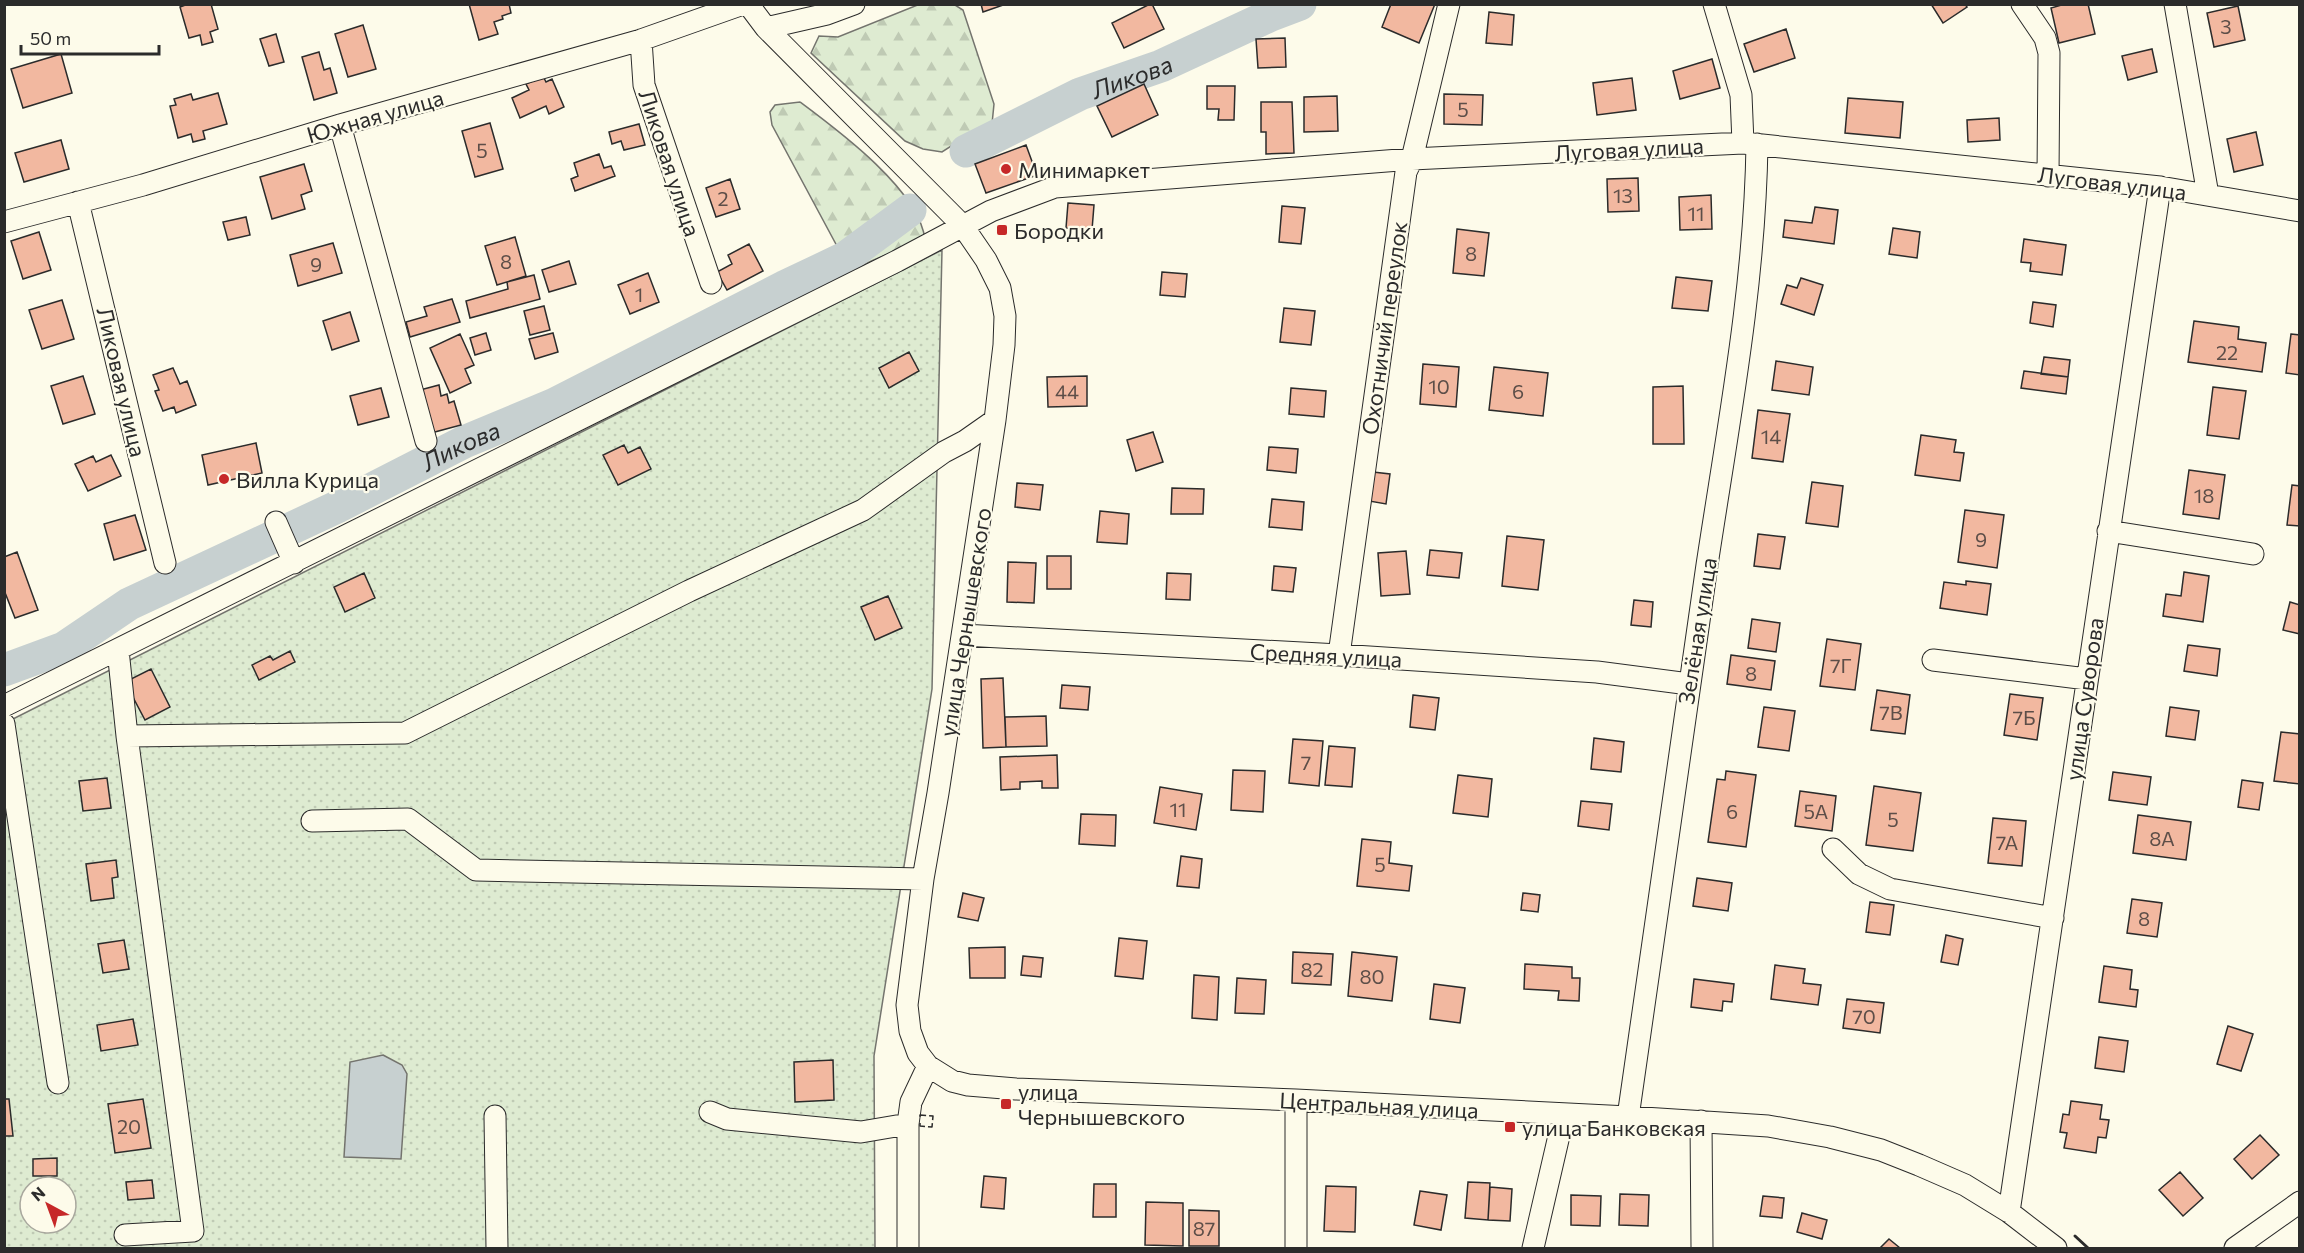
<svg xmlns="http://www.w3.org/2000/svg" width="2304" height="1253" font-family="Commissioner,sans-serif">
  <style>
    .grass { fill: url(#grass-dots); stroke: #74746e; stroke-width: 1.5; fill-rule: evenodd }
    .forest { fill: url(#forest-firs); stroke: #74746e; stroke-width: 1.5 }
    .water { fill: #c7d0d0; stroke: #74746e; stroke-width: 1.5 }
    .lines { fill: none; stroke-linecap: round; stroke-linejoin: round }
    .river { stroke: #c7d0d0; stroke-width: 33 }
    .building { fill: #f2b8a0; stroke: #2b2b2b; stroke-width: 1.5 }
    .minor-casing { stroke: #2b2b2b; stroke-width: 23 }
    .minor { stroke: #fdfbea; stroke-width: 21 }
    .fence { stroke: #2b2b2b; stroke-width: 1.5; stroke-dasharray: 8 3; stroke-linecap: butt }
    .wall { stroke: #2b2b2b; stroke-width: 3 }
    .poi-dot { fill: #c62828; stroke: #fdfbea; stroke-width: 2 }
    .labels { text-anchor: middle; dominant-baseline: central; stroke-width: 4.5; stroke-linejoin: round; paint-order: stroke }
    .number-label { font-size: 20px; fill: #5d4e48 }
    .street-label { font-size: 22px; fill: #2b2b2b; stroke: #fdfbea }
    .poi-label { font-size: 22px; fill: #2b2b2b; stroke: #fdfbea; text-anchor: start }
    .water-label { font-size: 24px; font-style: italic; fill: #2b2b2b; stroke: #fdfbea }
  </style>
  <defs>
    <pattern id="grass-dots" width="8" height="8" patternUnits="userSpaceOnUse" patternTransform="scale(1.5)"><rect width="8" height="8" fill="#deebd1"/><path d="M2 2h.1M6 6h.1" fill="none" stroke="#bfcab4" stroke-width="1.8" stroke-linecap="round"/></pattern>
    <pattern id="forest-firs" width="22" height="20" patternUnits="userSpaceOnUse" patternTransform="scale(1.5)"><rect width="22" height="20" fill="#deebd1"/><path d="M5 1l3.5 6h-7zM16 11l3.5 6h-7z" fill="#bfcab4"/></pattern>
  </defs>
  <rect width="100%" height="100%" fill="#fdfbea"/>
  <path class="grass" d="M942 250 932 689 874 1056 875 1248H5V723ZM30 1187H66V1223H30Z"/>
  <path class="forest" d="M920 4 955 5 963 10 994 104 992 124 979 138 959 141 942 152 923 149 905 141 811 53 819 36 838 37Z
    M800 102C839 131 920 191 925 240 910 247 896 251 881 257 846 270 795 311 759 303L755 297 761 290 825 258 838 248 772 125 770 112 775 105Z"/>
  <path class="water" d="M383 1055 402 1065 407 1074 401 1159 344 1157 350 1062Z"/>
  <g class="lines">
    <g class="river">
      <path id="s1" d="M966 151 1080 94 1161 66 1271 15 1300 4"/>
      <path id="s2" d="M4 670 64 648 129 604 337 507 464 442 555 404 784 287 845 258 910 210"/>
    </g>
  </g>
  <path class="building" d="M188 4H211L218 29 210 32 213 42 202 45 200 35 189 38 180 7Z
    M469 4H509L511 13 502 16 503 19 494 22 498 34 479 40Z
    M981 4H1006L983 12Z
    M1150 4H1152L1164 29 1124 48 1112 23Z
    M1391 4H1435L1419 43 1382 27Z
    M1931 4H1965L1967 7 1943 23Z
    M2065 4H2088L2095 34 2059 43 2051 8Z
    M2238 6 2245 40 2214 47 2207 13Z
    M1489 12 1514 15 1512 45 1486 43Z
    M363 25 376 69 348 77 335 34Z
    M1786 29 1795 58 1754 72 1744 44Z
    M276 34 284 62 269 66 260 39Z
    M1285 38 1286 67 1258 68 1256 39Z
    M2152 49 2157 72 2128 80 2122 56Z
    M319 52 324 70 330 68 337 93 314 100 302 57Z
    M61 54 72 93 23 108 11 69Z
    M1712 59 1720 88 1680 99 1673 71Z
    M543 76 546 82 552 79 564 107 549 114 546 106 520 118 512 98 529 90 526 84Z
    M1632 78 1636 110 1597 115 1593 83Z
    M1144 84 1158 115 1112 137 1097 106Z
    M1207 86H1235L1234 120H1218L1219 109H1207Z
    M218 93 227 124 203 131 205 139 193 142 191 134 178 138 170 106 176 105 174 99 191 94 193 100Z
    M1444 94 1483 95 1482 125 1444 124Z
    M1337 96 1338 131 1304 132V97Z
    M1848 98 1903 102 1900 138 1845 133Z
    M1261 102H1292L1294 153 1266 154V132H1261Z
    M1999 118 2000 140 1968 142 1967 120Z
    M490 123 503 169 475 177 462 131Z
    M639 124 645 145 624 150 621 141 612 144 609 132Z
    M2256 132 2263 165 2234 172 2227 139Z
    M61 140 69 169 24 182 15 153Z
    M1026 145 1037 175 986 193 975 164Z
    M599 154 604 168 611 166 615 176 575 191 571 179 578 176 574 163Z
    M304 164 312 191 301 195 305 209 272 219 260 177Z
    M1638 178 1639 211 1608 212 1607 179Z
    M730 179 740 209 716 217 706 188Z
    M1711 195 1712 229 1680 230 1679 197Z
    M1068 203 1094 205 1092 230 1066 228Z
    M1282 206 1305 208 1301 244 1279 242Z
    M1815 207 1838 210 1834 244 1783 237 1785 220 1812 223Z
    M246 217 250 235 228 240 223 222Z
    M1893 228 1920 232 1917 258 1889 254Z
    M1457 229 1489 233 1484 276 1453 273Z
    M39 232 51 270 23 279 11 241Z
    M515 237 526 276 497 285 485 246Z
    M2024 239 2066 245 2062 275 2030 271 2031 263 2021 262Z
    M333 243 342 273 298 286 290 255Z
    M749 244 763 271 727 290 717 272 732 264 728 255Z
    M569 261 576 284 549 292 542 270Z
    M1162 272 1187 274 1185 297 1160 295Z
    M648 273 659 302 630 314 618 285Z
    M534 275 540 299 470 318 466 301 508 289 507 282Z
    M1676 277 1712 281 1708 311 1672 308Z
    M1801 278 1823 285 1814 315 1781 304 1787 285 1797 288Z
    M452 299 460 322 410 337 406 322 427 316 424 307Z
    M62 300 74 339 42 349 29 310Z
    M2033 302 2056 305 2053 327 2030 323Z
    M544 306 550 330 530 335 524 311Z
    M1284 308 1315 311 1311 345 1280 342Z
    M350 312 359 341 332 350 323 321Z
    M2194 321 2239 327 2238 339 2266 343 2262 372 2188 362Z
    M486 333 491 350 475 355 470 338Z
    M553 333 558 352 535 359 529 339Z
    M460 334 474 365 465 369 471 383 450 393 430 348Z
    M2291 334 2300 335V375L2286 373Z
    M909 352 919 371 889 388 879 368Z
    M2044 357 2070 360 2068 377 2041 374Z
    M1776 361 1813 367 1809 395 1772 390Z
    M1423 364 1459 367 1456 407 1420 404Z
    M1494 367 1548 373 1543 416 1489 410Z
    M173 368 180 384 187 381 196 405 176 413 174 407 163 411 155 391 159 390 153 375Z
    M2024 371 2068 377 2066 394 2021 388Z
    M83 376 95 414 63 424 51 386Z
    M1087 376V406L1048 407 1047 377Z
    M439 385 441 396 447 394 449 403 454 401 461 425 431 433 420 390Z
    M1683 386 1684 444H1653V387Z
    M2213 387 2246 391 2239 439 2207 435Z
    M381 388 389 417 358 425 350 396Z
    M1291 388 1326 391 1324 417 1289 414Z
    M1758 410 1790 414 1783 462 1752 458Z
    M1153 432 1163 462 1136 471 1127 440Z
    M1921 435 1956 440 1954 452 1964 453 1960 481 1915 475Z
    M256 443 262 473 208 485 202 455Z
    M624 445 628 453 640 447 651 469 618 485 603 455Z
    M1269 447 1298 449 1296 473 1267 470Z
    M111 455 121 476 88 491 75 464 93 456 96 462Z
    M2189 470 2225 475 2219 519 2183 514Z
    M1373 472 1390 474 1386 504 1369 501Z
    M1812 482 1843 486 1838 527 1806 523Z
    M1017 483 1043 485 1040 510 1015 507Z
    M2292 485 2300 486V526L2287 525Z
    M1172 488 1204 489 1203 514H1171Z
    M1272 499 1304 502 1302 530 1269 527Z
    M1965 510 2004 515 1997 568 1958 562Z
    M1100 511 1129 514 1127 544 1097 542Z
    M135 515 146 550 114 560 104 524Z
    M1758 534 1785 537 1780 569 1754 566Z
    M1507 536 1544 540 1538 590 1502 586Z
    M1430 550 1462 553 1459 578 1427 575Z
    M1406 551 1410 594 1381 596 1378 553Z
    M17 552 38 610 15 618 4 590V557Z
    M1047 556H1071V589H1047Z
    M1008 562 1036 563 1034 603 1007 602Z
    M1274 566 1296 568 1293 592 1272 590Z
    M2184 572 2209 576 2203 622 2163 616 2166 594 2181 596Z
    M364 573 375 598 345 612 334 587Z
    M1167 573 1191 574 1190 600 1166 599Z
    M1966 581 1991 584 1987 615 1940 608 1944 582 1966 585Z
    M888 596 902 628 875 640 861 607Z
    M1634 600 1653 602 1651 627 1631 625Z
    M2290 602 2300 605V634L2283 630Z
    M1752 619 1780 623 1776 652 1748 648Z
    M1827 639 1861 644 1855 690 1820 686Z
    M2188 645 2220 649 2217 676 2184 671Z
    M290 651 295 662 259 680 252 665 270 656 273 660Z
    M1731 655 1775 661 1771 690 1727 684Z
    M151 669 170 707 145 720 125 682Z
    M1003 678 1006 747 983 748 981 679Z
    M1062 685 1090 687 1088 710 1060 708Z
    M1877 690 1910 695 1905 734 1871 730Z
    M2010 694 2043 698 2037 740 2004 735Z
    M1413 695 1439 698 1435 730 1410 727Z
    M1764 707 1795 711 1789 751 1758 747Z
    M2170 707 2199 711 2195 740 2166 736Z
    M1046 716 1047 746 1006 747 1005 717Z
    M2281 732 2300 734V784L2274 781Z
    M1594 738 1624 742 1621 772 1591 769Z
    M1293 739 1323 741 1319 786 1289 783Z
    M1329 746 1355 748 1352 787 1325 785Z
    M1057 755 1058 788H1042V781L1020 782V789L1001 790 1000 757Z
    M1233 770 1265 771 1263 812 1231 810Z
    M1726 771 1756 775 1746 847 1708 842 1717 779 1725 780Z
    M2113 772 2151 777 2147 805 2109 800Z
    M1458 775 1492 779 1488 817 1453 813Z
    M107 778 111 808 83 811 79 781Z
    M2242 780 2263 783 2259 810 2238 807Z
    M1874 786 1921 793 1913 851 1866 845Z
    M1160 787 1202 794 1196 830 1154 823Z
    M1800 791 1836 796 1832 831 1795 826Z
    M1581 801 1612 804 1609 830 1578 826Z
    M1081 814 1116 815 1115 846 1079 844Z
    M2138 815 2191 822 2186 860 2133 853Z
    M1993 818 2026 821 2022 866 1988 863Z
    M1362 839 1391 842 1389 863 1412 866 1409 891 1357 886Z
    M1181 856 1202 859 1199 888 1177 886Z
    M116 860 118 877 112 878 114 898 91 901 86 864Z
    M1697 878 1732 883 1728 911 1693 906Z
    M963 893 984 898 978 921 958 917Z
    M1523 893 1540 895 1538 912 1521 910Z
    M2132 899 2162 903 2157 937 2127 933Z
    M1870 902 1894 905 1890 935 1866 932Z
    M1946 935 1963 939 1958 965 1941 962Z
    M1119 938 1147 941 1143 979 1115 976Z
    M124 940 129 969 103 973 98 944Z
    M1005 947V978H970L969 948Z
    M1293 952 1333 954 1331 985 1292 983Z
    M1352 952 1397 957 1392 1001 1348 996Z
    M1023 956 1043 958 1041 977 1021 975Z
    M1525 964 1572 967V978H1580L1579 1001 1558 1000 1559 991 1524 989Z
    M1775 965 1805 969 1803 983 1821 985 1818 1005 1771 999Z
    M2104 966 2132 970 2130 989 2138 990 2136 1007 2099 1002Z
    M1194 975 1219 977 1217 1020 1192 1018Z
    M1237 978 1266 980 1264 1014 1235 1013Z
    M1694 979 1734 984 1732 1002 1723 1001 1722 1011 1691 1007Z
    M1434 984 1465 988 1460 1023 1430 1019Z
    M1847 999 1884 1003 1880 1033 1843 1028Z
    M133 1019 138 1045 101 1051 97 1025Z
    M2228 1026 2253 1034 2241 1071 2217 1064Z
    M2099 1037 2128 1041 2124 1072 2095 1068Z
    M833 1060 834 1100 795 1102 794 1062Z
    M4 1099H9L13 1136H4Z
    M143 1099 151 1148 115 1153 108 1104Z
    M2071 1101 2102 1105 2100 1119 2109 1120 2106 1138 2098 1137 2096 1153 2064 1148 2067 1133 2060 1132 2063 1114 2069 1115Z
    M2260 1135 2279 1155 2252 1179 2234 1159Z
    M57 1158V1176H33V1159Z
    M2180 1172 2203 1198 2183 1216 2159 1190Z
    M984 1176 1006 1178 1004 1209 981 1207Z
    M152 1180 154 1198 128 1200 126 1182Z
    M1468 1182 1490 1183 1488 1220 1465 1218Z
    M1094 1184H1116V1217H1093Z
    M1326 1186 1356 1187 1355 1232 1324 1231Z
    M1490 1187 1512 1189 1510 1221 1488 1220Z
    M1420 1191 1447 1195 1441 1230 1414 1225Z
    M1620 1194 1649 1195 1648 1226 1619 1225Z
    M1571 1195 1601 1196 1600 1226 1571 1225Z
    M1763 1196 1784 1198 1782 1218 1760 1216Z
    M1146 1202 1183 1203V1246L1145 1245Z
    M1189 1210 1219 1211V1246H1189Z
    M1802 1213 1827 1220 1822 1239 1797 1232Z
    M1889 1239 1900 1248H1880Z"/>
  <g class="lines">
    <defs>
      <path id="minor" d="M748 4 766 28 962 225 986 260 1000 288 1005 316 1004 345 995 420 938 793 923 879 907 1005 910 1031 918 1053 928 1066 952 1081 968 1085 1016 1089 1296 1100 1628 1117 1768 1126 1830 1137 1881 1150 1919 1165 1965 1185 2009 1212 2056 1248
        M1714 4 1741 95 1743 143
        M2022 4 2045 38 2049 53 2048 176
        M2175 4 2208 195
        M766 28 827 14 854 4
        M641 40 644 85 711 283
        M340 125 426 441
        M78 202 165 563
        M4 222 143 185 340 125 641 40 743 4
        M276 522 294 563
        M2108 531 2253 554
        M963 635 1339 655 1597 672 1689 684
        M118 650 127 736 193 1231 125 1235
        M1339 655 1406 172 1412 159 1449 4
        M1933 660 2087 679
        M4 706 897 261 991 211 1055 187 1412 159 1743 143 2160 187 2300 211
        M4 724 58 1083
        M127 736 405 733 689 591 863 510 944 452 965 441 995 420
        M312 821 408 819 476 870 923 879
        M1833 849 1859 874 1890 889 2053 918
        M710 1112 727 1119 861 1132 908 1124
        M495 1116 497 1248
        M1628 1117C1653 933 1679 749 1707 565 1728 426 1755 286 1757 144
        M1701 1121 1702 1248
        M2009 1212 2160 187
        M908 1248V1124L911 1102 928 1066
        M1296 1248V1100
        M1533 1248 1564 1114
        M2235 1248 2300 1202"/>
    </defs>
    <use href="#minor" class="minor-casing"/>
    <use href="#minor" class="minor"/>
    <path class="fence" d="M920 1123V1126L932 1127 933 1116 920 1115V1119"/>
    <path class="wall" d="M2075 1236 2088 1248"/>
  </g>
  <g class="poi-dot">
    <circle cx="1006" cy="169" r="6"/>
    <rect x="996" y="224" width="12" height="12" rx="3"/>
    <circle cx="224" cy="479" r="6"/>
    <rect x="1000" y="1098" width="12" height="12" rx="3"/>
    <rect x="1504" y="1121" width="12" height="12" rx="3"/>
  </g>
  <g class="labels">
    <g class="number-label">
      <text x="2226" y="26">3</text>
      <text x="1463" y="109">5</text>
      <text x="482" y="150">5</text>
      <text x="1623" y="195">13</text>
      <text x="723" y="198">2</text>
      <text x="1696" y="213">11</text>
      <text x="1471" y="253">8</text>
      <text x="506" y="261">8</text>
      <text x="316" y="264">9</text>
      <text x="639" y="294">1</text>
      <text x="2227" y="352">22</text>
      <text x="1439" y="386">10</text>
      <text x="1067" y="391">44</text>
      <text x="1518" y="391">6</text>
      <text x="1771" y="436">14</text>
      <text x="2204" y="495">18</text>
      <text x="1981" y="539">9</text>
      <text x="1841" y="665">7Г</text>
      <text x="1751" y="673">8</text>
      <text x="1891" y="712">7В</text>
      <text x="2024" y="717">7Б</text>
      <text x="1306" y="762">7</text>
      <text x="1178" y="809">11</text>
      <text x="1732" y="811">6</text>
      <text x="1816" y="811">5А</text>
      <text x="1893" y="819">5</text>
      <text x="2162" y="838">8А</text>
      <text x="2007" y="842">7А</text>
      <text x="1380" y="864">5</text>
      <text x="2144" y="918">8</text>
      <text x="1312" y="969">82</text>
      <text x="1372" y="976">80</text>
      <text x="1864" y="1016">70</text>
      <text x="129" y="1126">20</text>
      <text x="1204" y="1228">87</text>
    </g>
    <g class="street-label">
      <text transform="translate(375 116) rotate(-16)">Южная улица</text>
      <text transform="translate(1629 149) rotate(-3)">Луговая улица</text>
      <text transform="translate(670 163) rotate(72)">Ликовая улица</text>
      <text transform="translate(2112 183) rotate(7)">Луговая улица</text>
      <text transform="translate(1384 328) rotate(-82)">Охотничий переулок</text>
      <text transform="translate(122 382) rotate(77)">Ликовая улица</text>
      <text transform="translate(965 622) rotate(-81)">улица Чернышевского</text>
      <text transform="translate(1697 631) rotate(-81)">Зелёная улица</text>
      <text transform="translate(1326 655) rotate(3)">Средняя улица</text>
      <text transform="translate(2084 699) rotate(-82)">улица Суворова</text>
      <text transform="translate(1379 1105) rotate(3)">Центральная улица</text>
    </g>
    <g class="poi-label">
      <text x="1018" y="169">Минимаркет</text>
      <text x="1014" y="230">Бородки</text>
      <text x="236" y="479">Вилла Курица</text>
      <text x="1018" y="1091">улица<tspan x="1018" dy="25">Чернышевского</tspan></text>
      <text x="1522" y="1127">улица Банковская</text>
    </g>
    <g class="water-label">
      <text stroke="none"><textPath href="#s1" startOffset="182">Ликова</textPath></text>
      <text stroke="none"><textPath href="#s2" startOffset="510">Ликова</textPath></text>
    </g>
  </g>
  <rect width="2304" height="1253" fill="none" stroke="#2b2b2b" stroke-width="12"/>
  <g transform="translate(48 1205) rotate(319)"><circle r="28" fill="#fdfbea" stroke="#a9a89e" stroke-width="1.5"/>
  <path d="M0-4.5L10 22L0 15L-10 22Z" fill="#c62828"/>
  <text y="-9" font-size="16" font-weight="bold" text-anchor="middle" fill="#2b2b2b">N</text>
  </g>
  <path d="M21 45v9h138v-9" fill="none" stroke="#2b2b2b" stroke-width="3"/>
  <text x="30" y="45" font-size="18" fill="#2b2b2b" stroke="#fdfbea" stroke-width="4.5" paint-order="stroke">50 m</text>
</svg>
